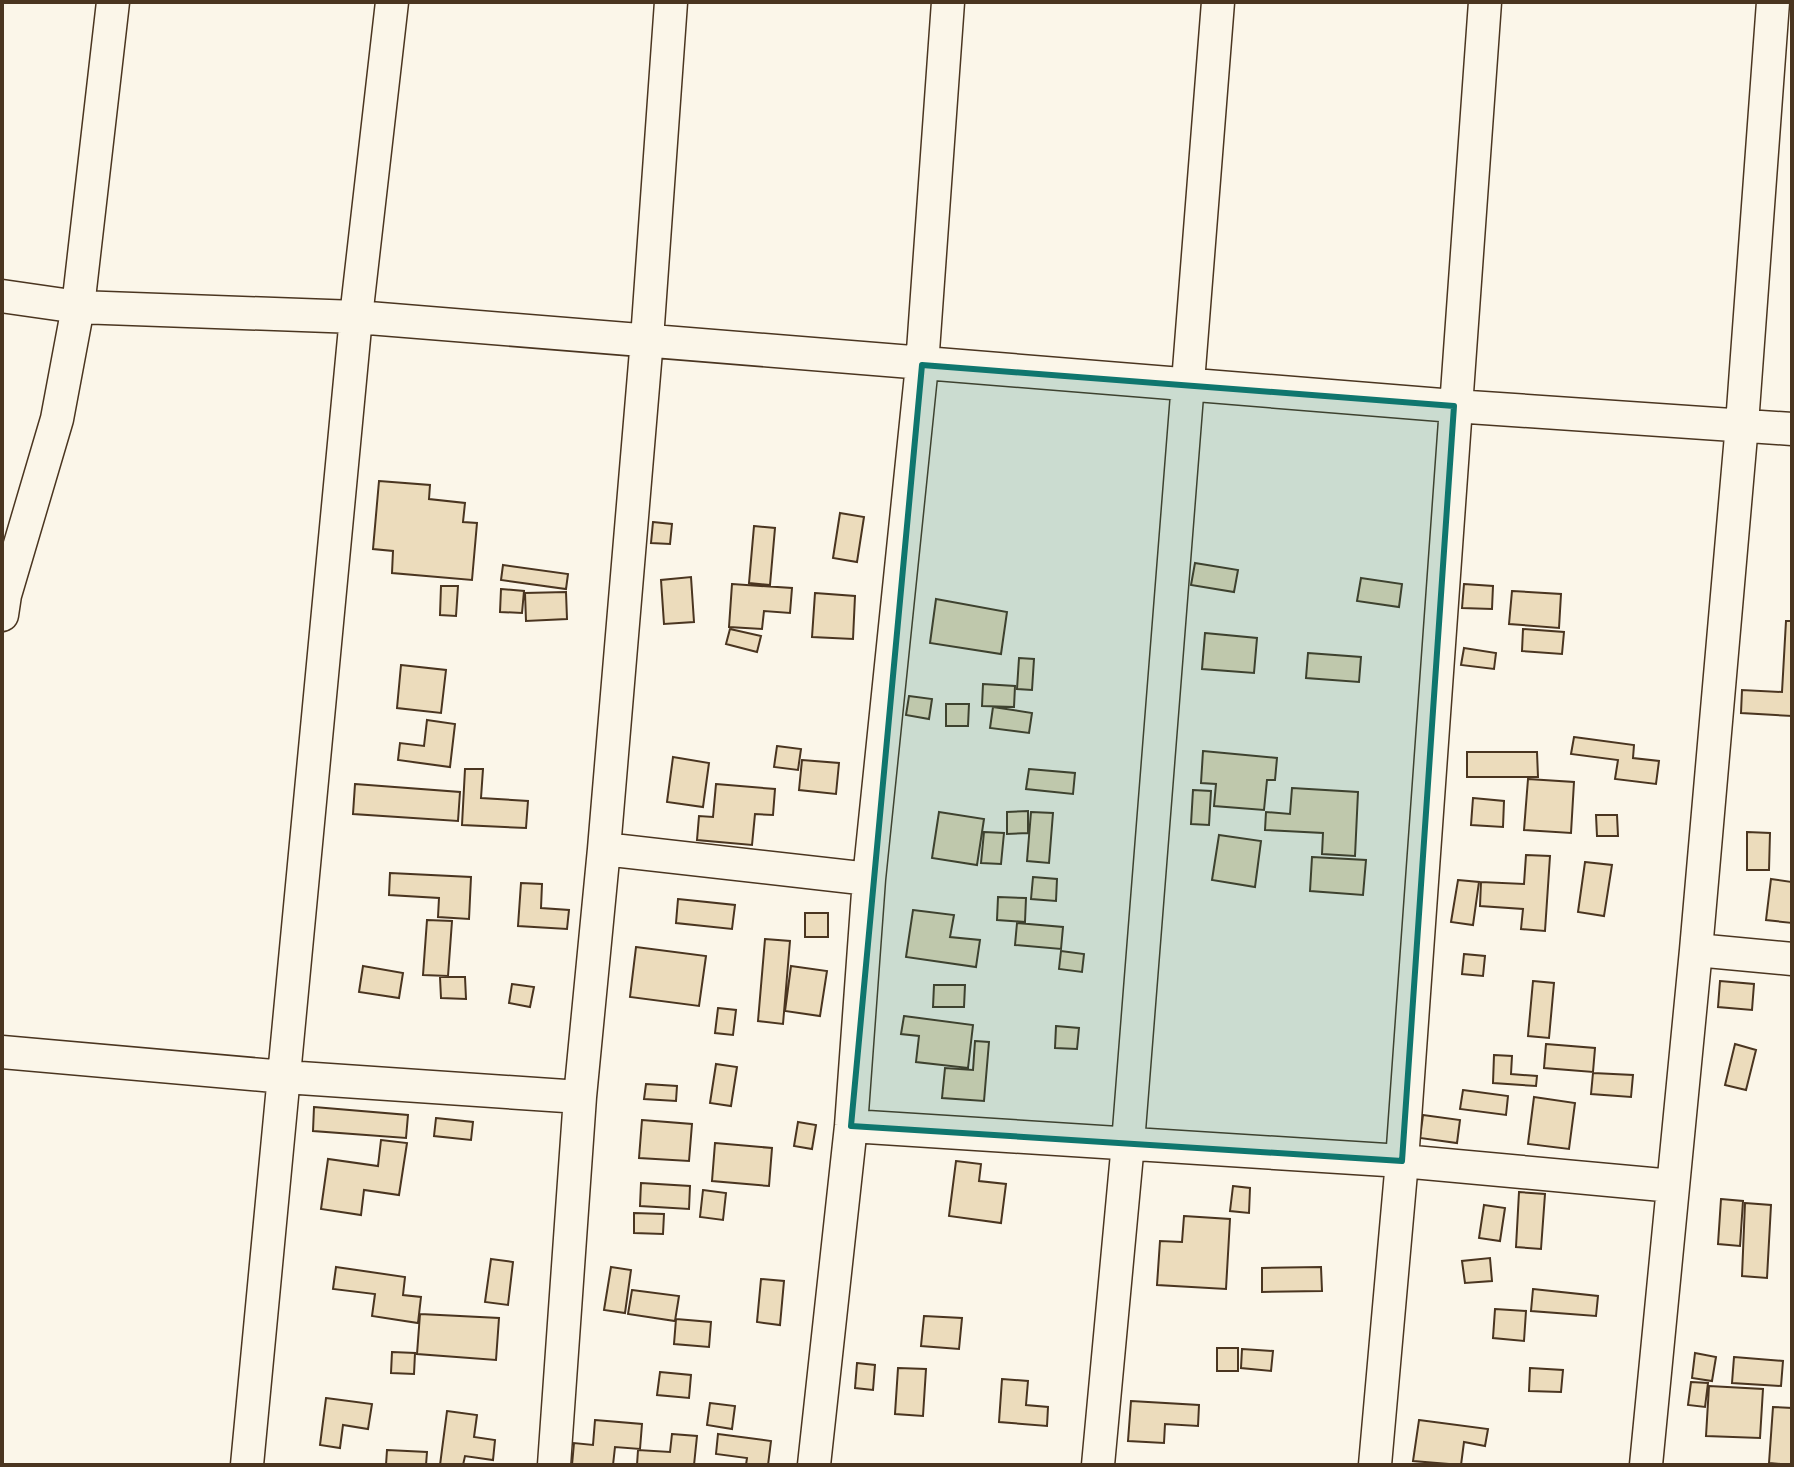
<svg xmlns="http://www.w3.org/2000/svg" width="1794" height="1467" font-family="Lato,sans-serif">
  <style>
    .building { fill: #ecdcbc; stroke: #4a3520; stroke-width: 2 }
    .lines { fill: none; stroke-linecap: round; stroke-linejoin: round }
    .minor-casing { stroke: #4a3520; stroke-width: 35 }
    .minor { stroke: #fbf6e9; stroke-width: 32 }
    .marked { fill: #0f766e; fill-opacity: 0.2; stroke: #0f766e; stroke-width: 6; stroke-linejoin: round }
  </style>
  <rect width="100%" height="100%" fill="#fbf6e9"/>
  <path class="building" d="M379 481 430 485 429 499 465 503 463 522 477 523 472 580 392 573 393 551 373 549Z
    M840 513 864 517 857 562 833 558Z
    M653 522 672 524 670 544 651 543Z
    M754 526 775 528 770 585 749 583Z
    M1195 563 1238 570 1234 592 1191 585Z
    M503 565 568 574 566 589 501 580Z
    M691 577 694 622 664 624 661 580Z
    M1361 578 1402 584 1399 607 1357 601Z
    M732 584 792 588 790 613 764 611 762 629 729 627Z
    M1464 584 1493 586 1492 609 1462 608Z
    M441 586H458L456 616 440 615Z
    M501 589 524 591 522 613 500 612Z
    M1512 591 1561 594 1559 628 1509 624Z
    M566 592 567 619 526 621 525 593Z
    M815 593 855 596 853 639 812 637Z
    M936 599 1007 612 1001 654 930 643Z
    M1786 621H1792V716L1741 713 1742 690 1782 692Z
    M730 629 761 636 757 652 726 644Z
    M1523 629 1564 632 1562 654 1522 651Z
    M1205 633 1257 638 1254 673 1202 669Z
    M1464 648 1496 653 1494 669 1461 665Z
    M1308 653 1361 657 1359 682 1306 678Z
    M1019 658 1034 659 1032 690 1017 689Z
    M401 665 446 670 441 713 397 708Z
    M983 684 1015 686 1014 707 982 706Z
    M909 696 932 699 929 719 906 715Z
    M946 704H969L968 726H946Z
    M993 707 1032 713 1029 733 990 728Z
    M427 720 455 724 450 767 398 760 400 743 424 746Z
    M1574 737 1634 745 1633 758 1659 761 1656 784 1615 779 1618 760 1571 754Z
    M777 746 801 749 798 770 774 767Z
    M1203 751 1277 758 1275 780H1267L1264 810 1214 806 1216 784 1201 783Z
    M1467 752H1537L1538 777H1467Z
    M673 757 709 763 703 807 667 802Z
    M802 760 839 763 836 794 799 790Z
    M465 769H483L481 798 528 801 526 828 462 825Z
    M1029 769 1075 773 1073 794 1026 789Z
    M1528 779 1574 782 1571 833 1524 830Z
    M355 784 460 792 458 821 353 814Z
    M716 784 775 789 773 815 755 814 752 845 697 840 699 816 713 817Z
    M1292 788 1358 792 1355 856 1322 854 1323 833 1265 830 1266 812 1290 814Z
    M1193 790 1211 791 1209 825 1191 824Z
    M1473 798 1504 801 1503 827 1471 825Z
    M1028 811V833L1007 834V812Z
    M939 812 984 819 977 865 932 858Z
    M1031 812 1053 813 1049 863 1027 861Z
    M1596 815H1617L1618 836H1597Z
    M984 832 1004 833 1001 864 981 863Z
    M1747 832 1770 833 1769 870H1747Z
    M1219 835 1261 841 1255 887 1212 880Z
    M1526 855 1550 856 1545 931 1521 929 1523 909 1480 906 1481 882 1524 884Z
    M1312 857 1366 860 1363 895 1310 891Z
    M1585 862 1612 865 1604 916 1578 912Z
    M390 873 471 877 469 919 438 917 439 898 389 895Z
    M1033 877 1057 879 1056 901 1031 899Z
    M1771 879 1792 882V923L1766 920Z
    M1458 880 1479 882 1473 925 1451 922Z
    M521 883 542 884 541 908 569 910 567 929 518 926Z
    M998 897 1026 898 1025 922 997 920Z
    M678 899 735 905 732 929 676 923Z
    M913 910 954 915 950 937 980 940 976 967 906 957Z
    M805 913H828V937H805Z
    M427 920 452 921 448 976 423 975Z
    M1017 923 1063 927 1061 949 1015 945Z
    M765 939 790 941 783 1024 758 1021Z
    M636 947 706 956 699 1006 630 997Z
    M1061 951 1084 954 1082 972 1059 969Z
    M1464 954 1485 956 1483 976 1462 974Z
    M363 966 403 973 399 998 359 992Z
    M791 966 827 971 820 1016 785 1011Z
    M440 977H465L466 999 441 998Z
    M1533 981 1554 983 1549 1038 1528 1036Z
    M1720 981 1754 984 1752 1010 1718 1007Z
    M512 984 534 987 530 1007 509 1003Z
    M934 985H965L964 1007H933Z
    M718 1008 736 1010 733 1035 715 1033Z
    M904 1016 973 1025 968 1068 916 1062 919 1036 901 1034Z
    M1056 1026 1079 1028 1077 1049 1055 1048Z
    M975 1041 989 1042 984 1101 942 1098 945 1068 973 1070Z
    M1546 1044 1595 1048 1593 1072 1544 1068Z
    M1735 1044 1756 1050 1746 1090 1725 1085Z
    M1494 1055 1512 1056 1511 1074 1537 1076 1536 1086 1493 1083Z
    M716 1064 737 1067 731 1106 710 1103Z
    M1593 1073 1633 1075 1631 1097 1591 1094Z
    M646 1084 677 1086 676 1101 644 1099Z
    M1463 1090 1508 1096 1506 1115 1460 1109Z
    M1534 1097 1575 1103 1569 1149 1528 1144Z
    M314 1107 408 1115 406 1138 313 1131Z
    M1423 1115 1460 1120 1457 1143 1420 1138Z
    M436 1118 473 1122 471 1140 434 1136Z
    M642 1120 692 1124 689 1161 639 1158Z
    M798 1122 816 1125 812 1149 794 1146Z
    M381 1140 407 1143 399 1195 364 1190 361 1215 321 1209 328 1159 378 1166Z
    M715 1143 772 1148 769 1186 712 1181Z
    M956 1161 981 1164 979 1181 1006 1184 1001 1223 949 1216Z
    M641 1183 690 1186 689 1209 640 1206Z
    M1233 1186 1250 1188 1249 1213 1230 1211Z
    M703 1190 726 1193 723 1220 700 1217Z
    M1519 1192 1545 1194 1541 1249 1516 1247Z
    M1721 1199 1743 1201 1740 1246 1718 1244Z
    M1745 1203 1771 1205 1767 1278 1742 1276Z
    M1484 1205 1505 1208 1500 1241 1479 1238Z
    M634 1213 664 1214 663 1234 634 1233Z
    M1184 1216 1230 1219 1226 1289 1157 1285 1160 1241 1182 1242Z
    M1490 1258 1492 1281 1465 1283 1462 1261Z
    M491 1259 513 1262 508 1305 485 1302Z
    M336 1267 405 1277 403 1295 421 1297 418 1323 372 1316 375 1294 333 1289Z
    M611 1267 631 1270 625 1313 604 1310Z
    M1321 1267 1322 1291 1262 1292V1268Z
    M761 1279 784 1281 780 1325 757 1322Z
    M1533 1289 1598 1296 1596 1316 1531 1311Z
    M632 1290 679 1296 675 1321 628 1314Z
    M1495 1309 1526 1311 1524 1341 1493 1338Z
    M420 1314 499 1318 496 1360 417 1354Z
    M924 1316 962 1318 959 1349 921 1346Z
    M676 1319 711 1322 709 1347 674 1344Z
    M1217 1348H1238V1371H1217Z
    M1242 1349 1273 1351 1271 1371 1241 1368Z
    M392 1352 415 1353 414 1374 391 1373Z
    M1695 1353 1716 1357 1712 1381 1692 1378Z
    M1734 1357 1783 1361 1781 1386 1732 1383Z
    M857 1363 875 1365 873 1390 855 1388Z
    M898 1368 926 1369 923 1416 895 1414Z
    M1530 1368 1563 1370 1561 1392 1529 1391Z
    M660 1372 691 1375 689 1398 657 1395Z
    M1002 1379 1028 1381 1026 1405 1048 1407 1047 1426 999 1422Z
    M1691 1382 1708 1383 1705 1407 1688 1405Z
    M1709 1386 1763 1389 1760 1438 1706 1436Z
    M326 1398 372 1404 368 1429 343 1425 340 1448 320 1445Z
    M1131 1401 1199 1405 1198 1426 1165 1424 1164 1443 1128 1441Z
    M710 1403 735 1406 732 1429 707 1425Z
    M1773 1407 1792 1408V1465L1769 1463Z
    M447 1411 477 1415 474 1437 495 1440 493 1460 465 1456 463 1465H440Z
    M595 1420 642 1424 640 1449 615 1447 613 1465H572L574 1443 593 1445Z
    M1419 1420 1488 1429 1485 1446 1464 1442 1461 1465 1413 1461Z
    M672 1434 697 1436 694 1465H637L638 1450 670 1452Z
    M718 1434 771 1441 768 1465H746L747 1458 716 1454Z
    M387 1450 427 1452 426 1465H386Z"/>
  <g class="lines">
    <defs>
      <path id="minor" d="M2 296 78 307 356 317 1454 406 1792 429
        M2 615 5 595 57 419 78 307 113 2
        M604 849 869 879
        M1696 950 1792 959
        M2 1052 285 1077 580 1097
        M851 1126 1402 1161 1673 1186
        M247 1465 356 317 392 2
        M554 1465 580 1097 604 849 647 339 671 2
        M814 1465 851 1126 869 879 922 365 948 2
        M1098 1465 1128 1143 1218 2
        M1375 1465 1402 1161 1485 2
        M1646 1465 1696 950 1742 424 1773 2"/>
    </defs>
    <use href="#minor" class="minor-casing"/>
    <use href="#minor" class="minor"/>
  </g>
  <path class="marked" d="M922 365 1454 406 1402 1161 851 1126Z"/>
  <rect width="1794" height="1467" fill="none" stroke="#4a3520" stroke-width="8"/>
</svg>
